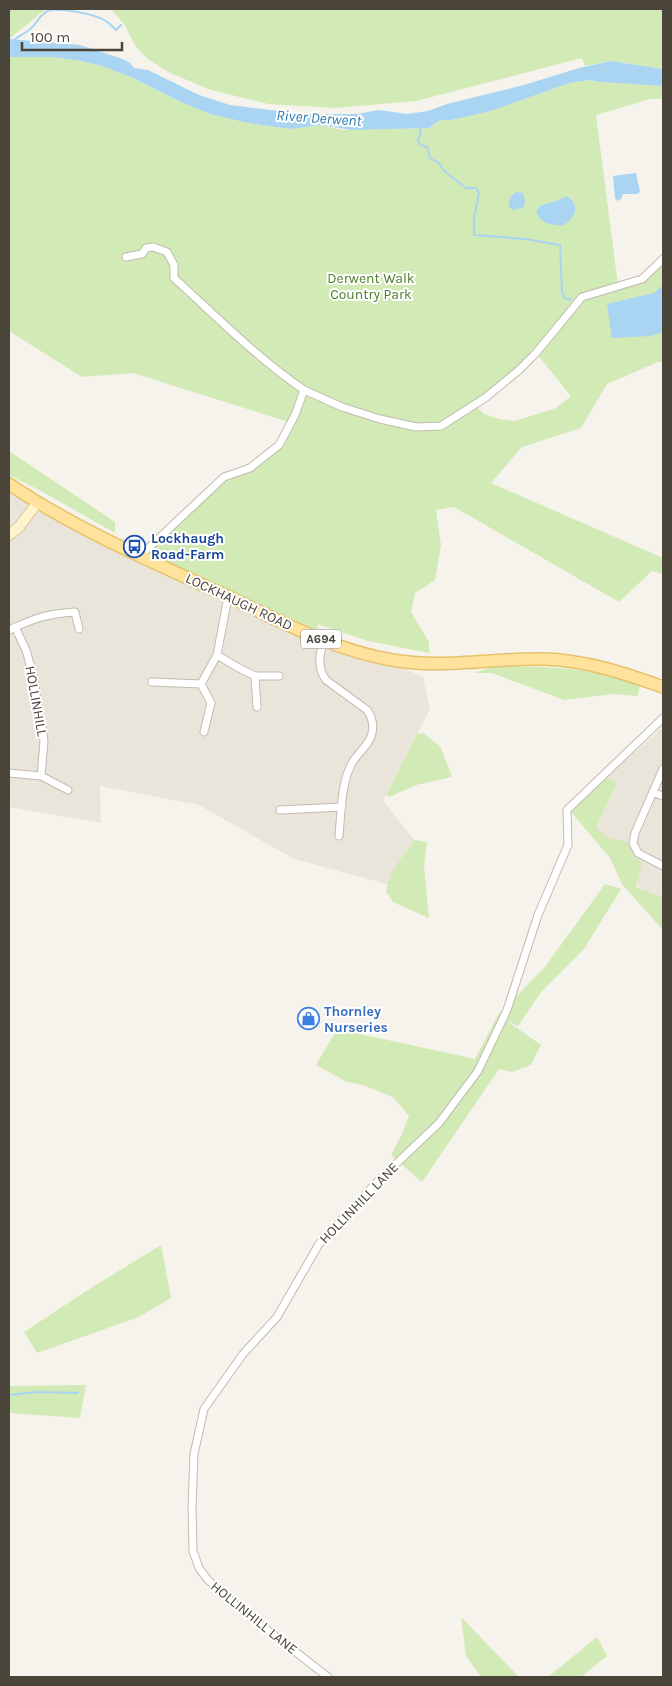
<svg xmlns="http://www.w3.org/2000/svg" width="672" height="1686" font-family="Karla,sans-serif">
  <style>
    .residential { fill: #eae5da }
    .green { fill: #d2eab5; fill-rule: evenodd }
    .water { fill: #a9d4f2 }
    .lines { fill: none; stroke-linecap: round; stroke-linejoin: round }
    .stream { stroke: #a9d4f2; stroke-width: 2 }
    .street-casing { stroke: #c2bbae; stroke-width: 9 }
    .secondary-casing { stroke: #d6c79b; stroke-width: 12 }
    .primary-casing { stroke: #e6c16a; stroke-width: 14 }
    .street { stroke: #fff; stroke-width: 7 }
    .secondary { stroke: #fff3cd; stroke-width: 10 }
    .primary { stroke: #ffe39c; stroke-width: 11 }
    .labels { text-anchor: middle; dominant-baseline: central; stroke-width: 4; stroke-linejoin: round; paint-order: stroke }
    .shield { fill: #fff; stroke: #817c74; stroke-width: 1 }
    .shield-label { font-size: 12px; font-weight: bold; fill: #4b4439 }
    .park-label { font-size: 14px; fill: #4a7f2a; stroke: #fff }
    .transit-label { font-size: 14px; font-weight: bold; fill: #164399; stroke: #fff; text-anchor: start }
    .street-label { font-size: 14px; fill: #4b4439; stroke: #fff }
    .shop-label { font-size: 14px; font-weight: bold; fill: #366cbe; stroke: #fff; text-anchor: start }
    .water-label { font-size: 15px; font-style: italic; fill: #2e7ab2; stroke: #fff }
  </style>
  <rect width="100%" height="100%" fill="#f6f3ec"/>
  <path class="residential" d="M9 493 423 677 430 709 383 800 414 840 394 886 294 859 199 805 100 786 101 823 9 807Z
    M663 727V918L596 828 617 784 607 777Z"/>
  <path class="green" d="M9 9H46L9 39Z
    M114 9H663V69L611 61 585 66 582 58 416 101 336 108 268 104 211 90 170 73 148 59 136 47 124 24 112 10Z
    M15 56 53 57 81 61 103 66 131 77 181 102 210 114 248 123 290 129 321 125 343 130 429 128 440 120H451L491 111 569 83 590 80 600 82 663 86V99H650L596 115 618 285 642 279 663 259V362H658L607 384 581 428 522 447 491 483 663 558V574L652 571 619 602 454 507 436 510 441 546 435 580 415 593 411 612 429 642V653L368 641 317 624 319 631 144 552 224 477 250 468 279 445 292 423 133 373 82 377 9 331V57ZM536 353 571 396 556 408 515 421 499 419 484 414 475 405Z
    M9 451 115 522V533L41 491 9 475Z
    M497 666C546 667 595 666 640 687L637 696 613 694 564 700 492 673H473Z
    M423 733 440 746 452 777 416 785 389 797 386 795 417 734Z
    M607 777 617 783 596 828 608 838 628 842C629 851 635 857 642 863L636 887 663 898V930L622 884 610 858 571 812Z
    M414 840 427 842 424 865 429 918 393 902 386 891 391 873Z
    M605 884 621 889 584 949 542 991 518 1026 504 1019 541 1045 531 1065 512 1072 499 1069 422 1182 391 1155 400 1138 409 1116 393 1097 363 1085 347 1082 316 1065 337 1029 475 1059 498 1015 545 967Z
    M161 1245 171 1298 139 1317 37 1353 24 1332 91 1288Z
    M86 1385 80 1418 9 1413V1386Z
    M461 1617 519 1677H481L466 1656Z
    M597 1637 607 1656 581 1677H548Z"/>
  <path class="water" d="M9 39 80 45 120 58 129 62 134 68 148 70 199 95 230 105 303 114H357L379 110 407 114 428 111 447 104 524 85 579 68 611 61 663 69V86L600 82 590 80 569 83 491 111 451 120H440L429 128 351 130 321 125 290 129 248 123 210 114 181 102 131 77 102 66 81 61 53 57H9Z
    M636 173 640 192 637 194H623L621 199 617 201 615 198 613 176Z
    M517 192 523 193 525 202 524 207 514 210 509 207C508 200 511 195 517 192Z
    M566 196C582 205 575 219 562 226 550 224 543 224 536 213L539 207C548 201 555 204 566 196Z
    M663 285V332L651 336 612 338 607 304 654 293Z"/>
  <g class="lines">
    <path class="stream" d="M13 41C18 36 24 34 29 30 37 25 39 14 48 11 59 7 94 14 104 20 109 22 112 27 116 30L121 25
      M419 125 421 131 418 141 421 145 427 147 430 158 440 164 443 170 466 188H476L479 193 474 218V235L525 239 560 245 562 292 565 298 571 300
      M9 1395 37 1392 78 1393"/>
    <defs>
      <path id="street" d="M126 257 142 254 146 248 153 247 167 252 174 265V278C216 316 257 358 304 390
        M140 556 224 477 250 468 279 445 295 415 304 390 342 407 380 419 416 427 441 426 485 398 519 370 536 353 582 297 642 279 663 259
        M228 597 217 655 237 667 255 676 257 707
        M9 630C35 618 46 614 75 612L79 629
        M324 641C319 655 317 667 326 680L367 710C372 717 374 724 372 733 370 745 356 754 351 765 341 784 341 815 339 836
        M255 676H279
        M152 682 201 684 217 655
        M201 684 211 703 204 732
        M663 769 635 833 633 843 638 853 663 866
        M9 773 41 776 44 741 33 675 26 650 15 627
        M41 776 68 790
        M654 793 663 796
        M280 810 342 807
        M328 1677 244 1612 208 1580 199 1568 193 1551 192 1506 194 1454 204 1409 243 1354 277 1317 319 1244 377 1182 439 1123 478 1071 507 1010 538 915 568 845 567 810 663 718"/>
      <path id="secondary" d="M9 535 19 527 37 503"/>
      <path id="primary" d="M9 484C77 530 153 562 227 596 280 621 333 650 392 660 442 669 492 658 543 659 585 660 624 673 663 687"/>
    </defs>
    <use href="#street" class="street-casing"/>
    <use href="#secondary" class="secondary-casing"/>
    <use href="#primary" class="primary-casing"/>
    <use href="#street" class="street"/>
    <use href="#secondary" class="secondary"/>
    <use href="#primary" class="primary"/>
  </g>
  <defs>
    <symbol id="bus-ring" viewBox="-11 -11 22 22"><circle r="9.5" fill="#fff" stroke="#1a4fb4" stroke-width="1.5"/><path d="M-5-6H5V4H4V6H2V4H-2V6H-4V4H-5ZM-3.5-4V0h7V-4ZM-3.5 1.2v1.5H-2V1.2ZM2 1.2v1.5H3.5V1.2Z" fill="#1a4fb4"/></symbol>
    <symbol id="shop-ring" viewBox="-11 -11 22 22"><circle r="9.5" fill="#fff" stroke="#3f7fe0" stroke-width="1.5"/><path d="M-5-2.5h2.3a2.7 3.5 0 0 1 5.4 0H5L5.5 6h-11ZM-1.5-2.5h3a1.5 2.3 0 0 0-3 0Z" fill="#3f7fe0"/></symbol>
  </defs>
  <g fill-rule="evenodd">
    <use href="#bus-ring" x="122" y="534" width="25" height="25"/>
    <use href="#shop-ring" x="296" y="1006" width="25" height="25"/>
  </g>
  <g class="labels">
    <rect class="shield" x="301" y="629.5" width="40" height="19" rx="4"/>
    <g class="shield-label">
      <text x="321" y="639">A694</text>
    </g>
    <g class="park-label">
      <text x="371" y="278">Derwent Walk<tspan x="371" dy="16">Country Park</tspan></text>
    </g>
    <g class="transit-label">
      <text x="151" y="538">Lockhaugh<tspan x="151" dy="16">Road-Farm</tspan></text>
    </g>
    <g class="street-label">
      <text transform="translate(239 602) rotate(25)">LOCKHAUGH ROAD</text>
      <text transform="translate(36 701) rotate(80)">HOLLINHILL</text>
      <text transform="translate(359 1203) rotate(-46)">HOLLINHILL LANE</text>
      <text transform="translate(254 1618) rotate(39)">HOLLINHILL LANE</text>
    </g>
    <g class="shop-label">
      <text x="324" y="1011">Thornley<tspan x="324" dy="16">Nurseries</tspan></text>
    </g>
    <g class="water-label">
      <text transform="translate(319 118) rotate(4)">River Derwent</text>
    </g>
  </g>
  <rect width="672" height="1686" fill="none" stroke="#4b4439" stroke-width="20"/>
  <path d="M22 42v8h100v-8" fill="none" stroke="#4b4439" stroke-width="2.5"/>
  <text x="30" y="42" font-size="15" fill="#4b4439" stroke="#ffffff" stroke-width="4" paint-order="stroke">100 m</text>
</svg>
